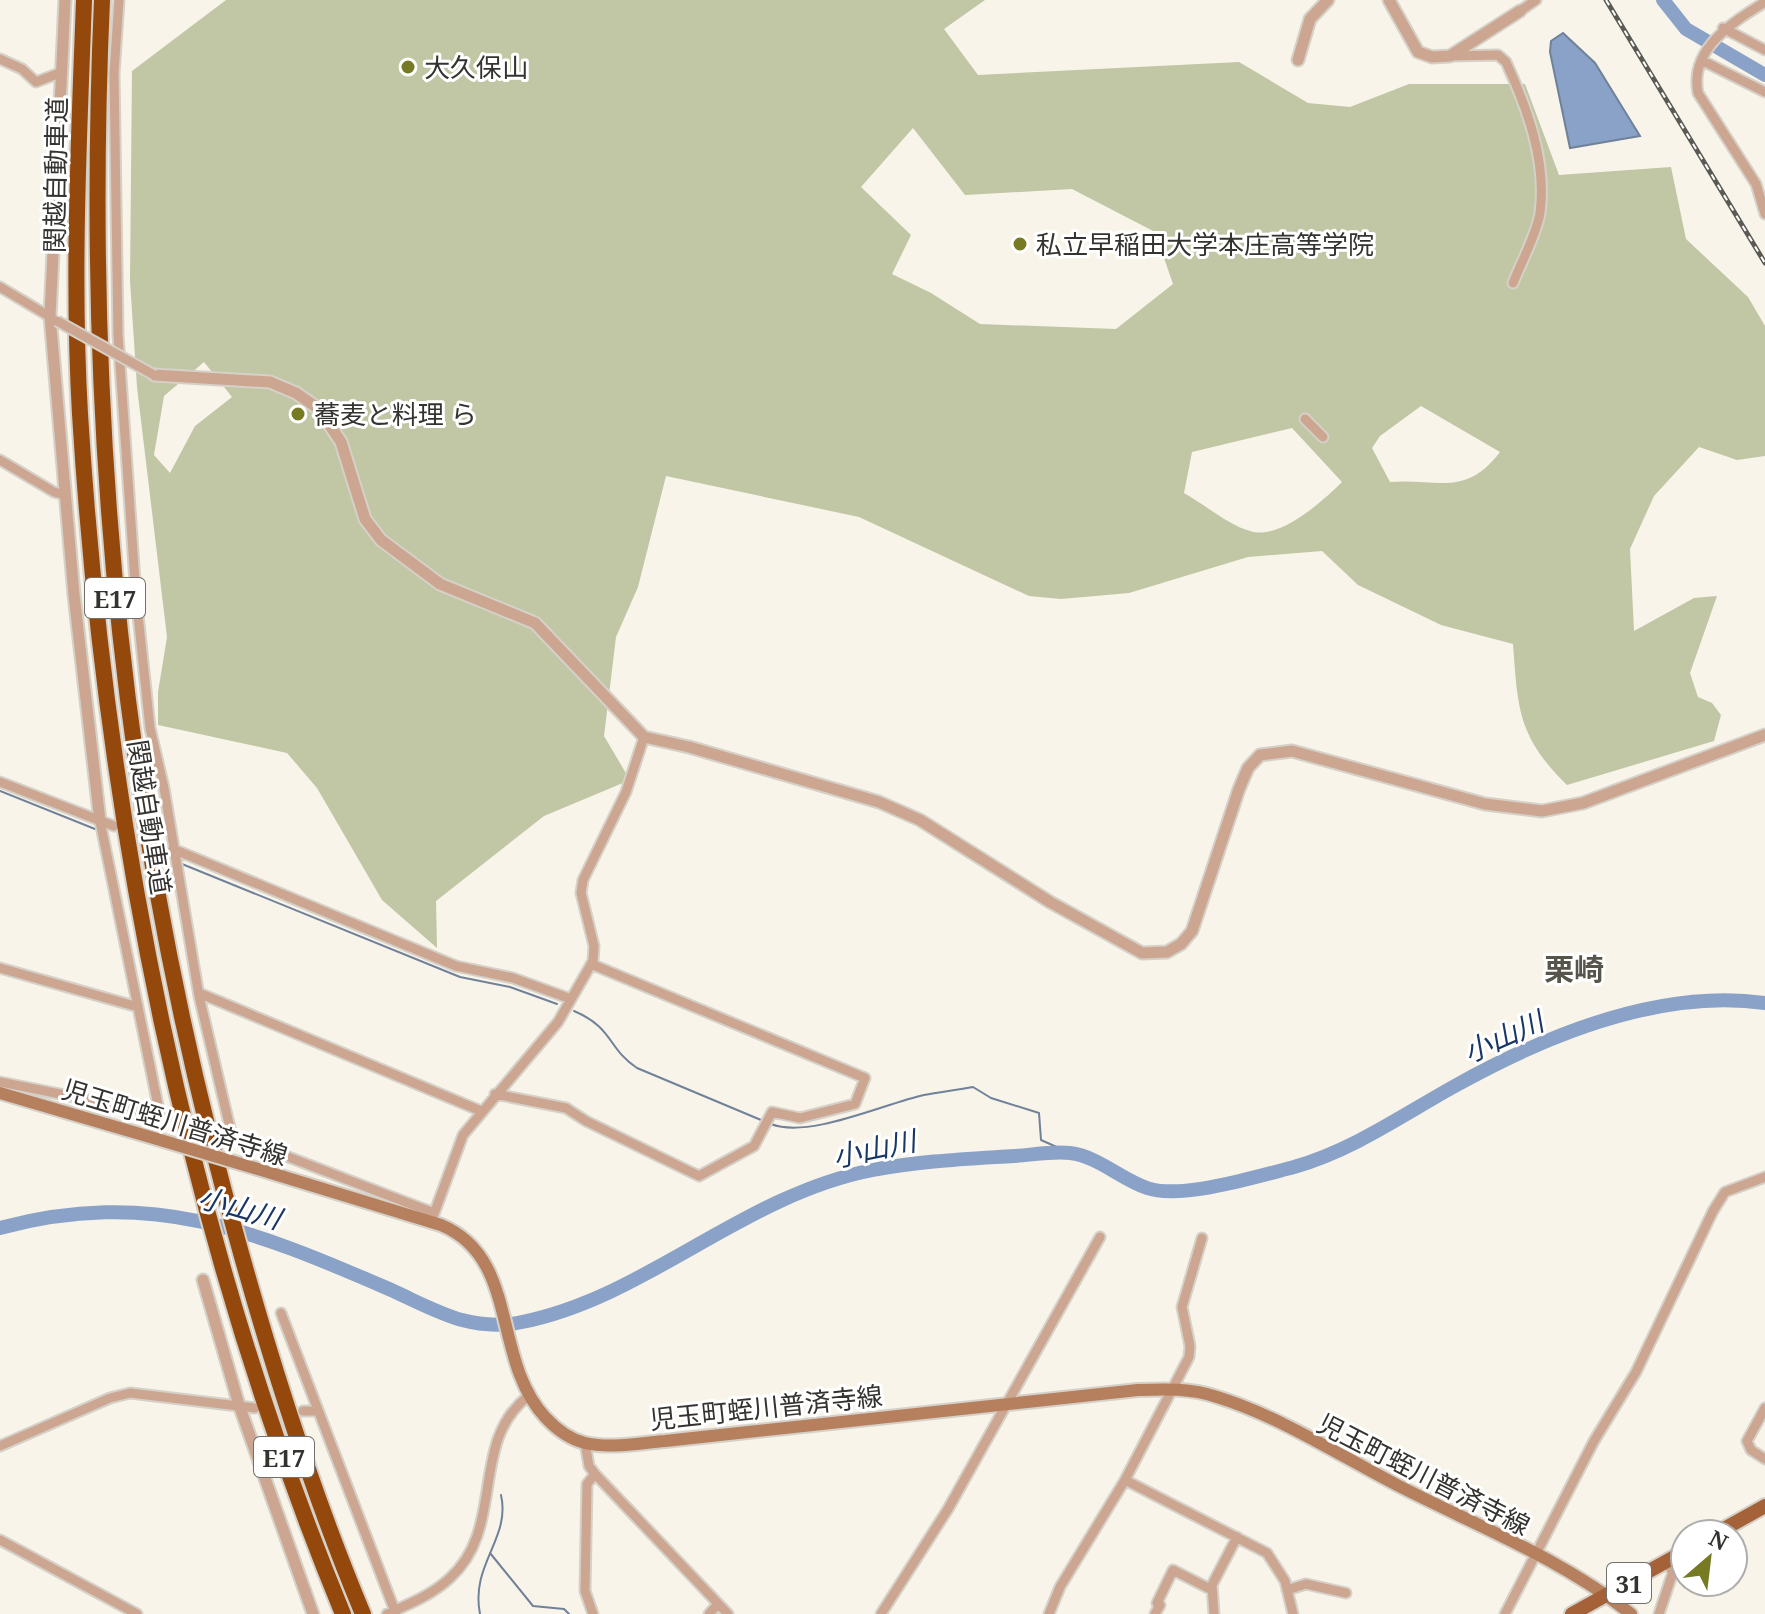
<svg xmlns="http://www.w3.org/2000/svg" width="1765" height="1614" font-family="'Noto Serif','Noto Sans JP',serif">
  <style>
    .green { fill: #c1c6a4; fill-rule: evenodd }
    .water { fill: #8aa2c8; stroke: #70819a; stroke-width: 2 }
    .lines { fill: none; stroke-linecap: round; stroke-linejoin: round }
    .stream { stroke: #70819a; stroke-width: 2 }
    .river { stroke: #8aa2c8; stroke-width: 14 }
    .minor-tunnel { stroke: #d1cdc4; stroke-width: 9; stroke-dasharray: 9 4.5; stroke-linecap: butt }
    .minor-casing { stroke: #d5d1c8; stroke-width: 13 }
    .tertiary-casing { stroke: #d5d1c8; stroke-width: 15 }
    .secondary-casing { stroke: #d5d1c8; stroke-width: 16 }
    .primary-casing { stroke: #d5d1c8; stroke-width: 18 }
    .motorway-casing { stroke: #d5d1c8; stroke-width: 20 }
    .minor { stroke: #cca690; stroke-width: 9 }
    .tertiary { stroke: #cca690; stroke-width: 11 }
    .secondary { stroke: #b67f5e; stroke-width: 12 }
    .primary { stroke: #a56238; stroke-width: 14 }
    .motorway { stroke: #95480c; stroke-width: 16 }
    .rail-casing { stroke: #5b5a54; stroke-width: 5 }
    .rail { stroke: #fff; stroke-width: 2; stroke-dasharray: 6; stroke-linecap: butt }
    .minor-bridge-casing { stroke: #d5d1c8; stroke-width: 13; stroke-linecap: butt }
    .secondary-bridge-casing { stroke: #d5d1c8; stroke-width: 16; stroke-linecap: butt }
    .minor-bridge { stroke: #cca690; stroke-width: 9 }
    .secondary-bridge { stroke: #b67f5e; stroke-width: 12 }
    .poi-dot { fill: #757a23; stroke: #fff; stroke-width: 3 }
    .labels { text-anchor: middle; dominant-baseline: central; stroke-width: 6; stroke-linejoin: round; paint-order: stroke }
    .shield { fill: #fff; stroke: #71706d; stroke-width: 2 }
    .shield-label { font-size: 24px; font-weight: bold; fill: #34332f }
    .poi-label { font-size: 26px; fill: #34332f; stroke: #fff; text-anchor: start }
    .street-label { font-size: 26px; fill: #34332f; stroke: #fff }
    .water-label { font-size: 28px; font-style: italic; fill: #183666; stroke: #fff }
    .quarter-label { font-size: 30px; font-weight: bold; fill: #57544b; stroke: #fff }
  </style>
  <rect width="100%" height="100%" fill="#f8f4e9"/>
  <path class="green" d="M226 0H985L944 29 978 75 1239 62 1308 103 1350 107 1409 84H1525L1559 175 1671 167 1686 239 1748 297 1765 326V456L1737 460 1699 447 1654 496 1630 549 1634 631 1694 598 1717 596 1690 673 1698 697 1712 703 1721 715 1714 741 1567 785C1518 737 1518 710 1513 644L1441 625 1358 585 1322 551 1248 557 1129 593 1061 599 1029 596 859 517 666 476 638 587 616 637 604 736 630 780 544 816 436 901 437 948 382 900 317 788 287 753 158 725V692L167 637 137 387 130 281 132 71ZM913 128 965 195 1072 189 1155 232 1173 284 1116 329 980 324 931 293 892 274 911 235 861 187ZM204 362 232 397 195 426 170 473 154 455 164 396ZM1421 406 1500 452C1465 498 1438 478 1390 482L1372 448 1380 436ZM1292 428 1342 482C1323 501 1279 541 1250 531 1228 525 1204 504 1184 493L1192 452Z"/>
  <path class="water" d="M1563 33 1595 63 1640 136 1570 148 1550 52 1551 41Z"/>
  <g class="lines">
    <path class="stream" d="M0 791 95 829
      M182 864 460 977 510 987 557 1004
      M574 1011C614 1028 607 1048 637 1068L761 1120
      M771 1124C809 1139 883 1104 924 1095 940 1092 957 1090 973 1087L991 1098 1039 1113 1041 1140 1070 1153
      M490 1553 533 1606 564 1609 569 1614
      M480 1614C470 1564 511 1539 501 1495"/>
    <path class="river" d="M1663 0 1686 29 1765 75
      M0 1228C150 1188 253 1230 389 1289 434 1309 469 1333 522 1322 647 1297 743 1195 873 1170 919 1161 967 1159 1014 1156 1032 1155 1052 1151 1070 1153 1097 1156 1121 1179 1147 1188 1181 1200 1259 1176 1294 1167 1353 1150 1401 1116 1453 1087 1544 1036 1658 988 1765 1003"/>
    <path class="minor-tunnel" d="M125 829 162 842"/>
    <defs>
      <path id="minor" d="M119 0 114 73 118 335 136 596 150 728 164 788 199 996 231 1132
        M1765 2C1733 22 1689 49 1698 93L1756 184 1765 214
        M1520 11 1536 0
        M1723 28 1765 50
        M1450 56 1498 55 1506 62C1527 108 1547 161 1540 213 1537 233 1521 263 1513 283
        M0 59 22 69 36 82 62 72
        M1703 61 1765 92
        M0 287 52 318
        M1305 419 1323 437
        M0 460 54 492 65 495
        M0 782 114 826
        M100 821 160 1115
        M173 849 456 966 513 978 571 999
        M0 968 138 1007
        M199 993 481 1111
        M0 1082 169 1116
        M495 1094 566 1108 586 1121 699 1176 754 1146 772 1112 800 1118 855 1104 865 1078 591 964
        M221 1131 434 1213
        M431 1222 463 1135 558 1022 593 961 594 946 581 893 583 880 626 792 644 737
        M281 1313 396 1614
        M1765 1408 1747 1441 1751 1450 1765 1459
        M303 1411H317
        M585 1443 589 1466 595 1474 728 1614
        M0 1446 110 1398 130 1393 255 1408
        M1125 1480 1267 1553 1285 1581 1293 1614
        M0 1540 137 1614
        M1287 1590 1306 1584 1346 1593
        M387 1614C409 1604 432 1595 450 1578 506 1527 469 1444 527 1397
        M593 1614 585 1591 587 1484 595 1474
        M709 1614 718 1604
        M881 1614 948 1509 1100 1237
        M1049 1614 1060 1587 1125 1480 1189 1357 1190 1346 1182 1307 1202 1238
        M1155 1614 1160 1605 1157 1603 1173 1570 1212 1590
        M1214 1614 1212 1585 1237 1537
        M1505 1614 1594 1441 1636 1372 1713 1211 1725 1192 1765 1177
        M1659 1614 1673 1572 1666 1562"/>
      <path id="tertiary" d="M65 0 50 316 74 595 100 821
        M1389 0 1418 52 1432 57 1450 56 1520 11
        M1298 60 1310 19 1328 0
        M154 375 270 382 296 393 319 409 341 442 365 519 381 540 440 584 535 623 644 737 689 747 879 802 920 820 1050 902 1142 953 1167 952 1181 944 1192 931 1239 789 1248 768 1260 755 1292 751 1485 804 1542 811 1583 803 1765 735
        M203 1280 239 1405 313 1614"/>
      <path id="secondary" d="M0 1093 157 1139
        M258 1169 441 1225C520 1258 491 1358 545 1417 556 1429 569 1439 585 1443 611 1449 639 1443 665 1441L1138 1390C1165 1389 1191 1388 1217 1397 1279 1416 1339 1455 1397 1485 1475 1525 1562 1559 1631 1614"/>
      <path id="primary" d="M1715 1534 1765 1506
        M1572 1614 1685 1551"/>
      <path id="motorway" d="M84 0C79 138 72 276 80 414 105 821 187 1236 343 1614
        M102 0C83 430 123 839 241 1253 275 1375 314 1497 363 1614"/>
    </defs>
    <use href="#minor" class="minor-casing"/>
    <use href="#tertiary" class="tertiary-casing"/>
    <use href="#secondary" class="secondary-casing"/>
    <use href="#primary" class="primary-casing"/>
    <use href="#motorway" class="motorway-casing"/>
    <use href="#minor" class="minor"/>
    <use href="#tertiary" class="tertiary"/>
    <use href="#secondary" class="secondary"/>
    <use href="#primary" class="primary"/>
    <use href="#motorway" class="motorway"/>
    <defs>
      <path id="rail" d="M1606 0 1765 263"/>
    </defs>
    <use href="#rail" class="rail-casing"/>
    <use href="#rail" class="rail"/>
    <defs>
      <path id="minor-bridge" d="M57 321 154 375"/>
      <path id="secondary-bridge" d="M157 1139 258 1169"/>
    </defs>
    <use href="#minor-bridge" class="minor-bridge-casing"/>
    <use href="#secondary-bridge" class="secondary-bridge-casing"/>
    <use href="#minor-bridge" class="minor-bridge"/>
    <use href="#secondary-bridge" class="secondary-bridge"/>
  </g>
  <g class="poi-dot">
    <circle cx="408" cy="67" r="8"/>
    <circle cx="1020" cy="244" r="8"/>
    <circle cx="298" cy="414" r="8"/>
  </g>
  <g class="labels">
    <g class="shield">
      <rect x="85" y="578" width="60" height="40" rx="6"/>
      <rect x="254" y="1437" width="60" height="40" rx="6"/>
      <rect x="1607" y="1563" width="44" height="40" rx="6"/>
    </g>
    <g class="shield-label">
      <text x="115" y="598">E17</text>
      <text x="284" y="1457">E17</text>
      <text x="1629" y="1583">31</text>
    </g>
    <g class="poi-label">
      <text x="424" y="67">大久保山</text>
      <text x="1036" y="244">私立早稲田大学本庄高等学院</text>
      <text x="314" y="414">蕎麦と料理 ら</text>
    </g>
    <g class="street-label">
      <text transform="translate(55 175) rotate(-89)">関越自動車道</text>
      <text transform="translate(150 817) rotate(81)">関越自動車道</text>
      <text transform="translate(175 1122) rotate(17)">児玉町蛭川普済寺線</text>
      <text transform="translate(766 1407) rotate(-6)">児玉町蛭川普済寺線</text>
      <text transform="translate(1424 1474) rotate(27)">児玉町蛭川普済寺線</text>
    </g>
    <g class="water-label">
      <text transform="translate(1503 1036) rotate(-24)">小山川</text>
      <text transform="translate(874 1148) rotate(-12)">小山川</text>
      <text transform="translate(240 1207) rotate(16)">小山川</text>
    </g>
    <g class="quarter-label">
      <text x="1574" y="968">栗崎</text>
    </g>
  </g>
  <g transform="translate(1709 1558) rotate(28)"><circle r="38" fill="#ffffff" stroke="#aeadac" stroke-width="2"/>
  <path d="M0-6L14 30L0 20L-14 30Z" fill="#757a23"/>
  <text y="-12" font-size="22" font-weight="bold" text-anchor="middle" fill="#34332f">N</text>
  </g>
</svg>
